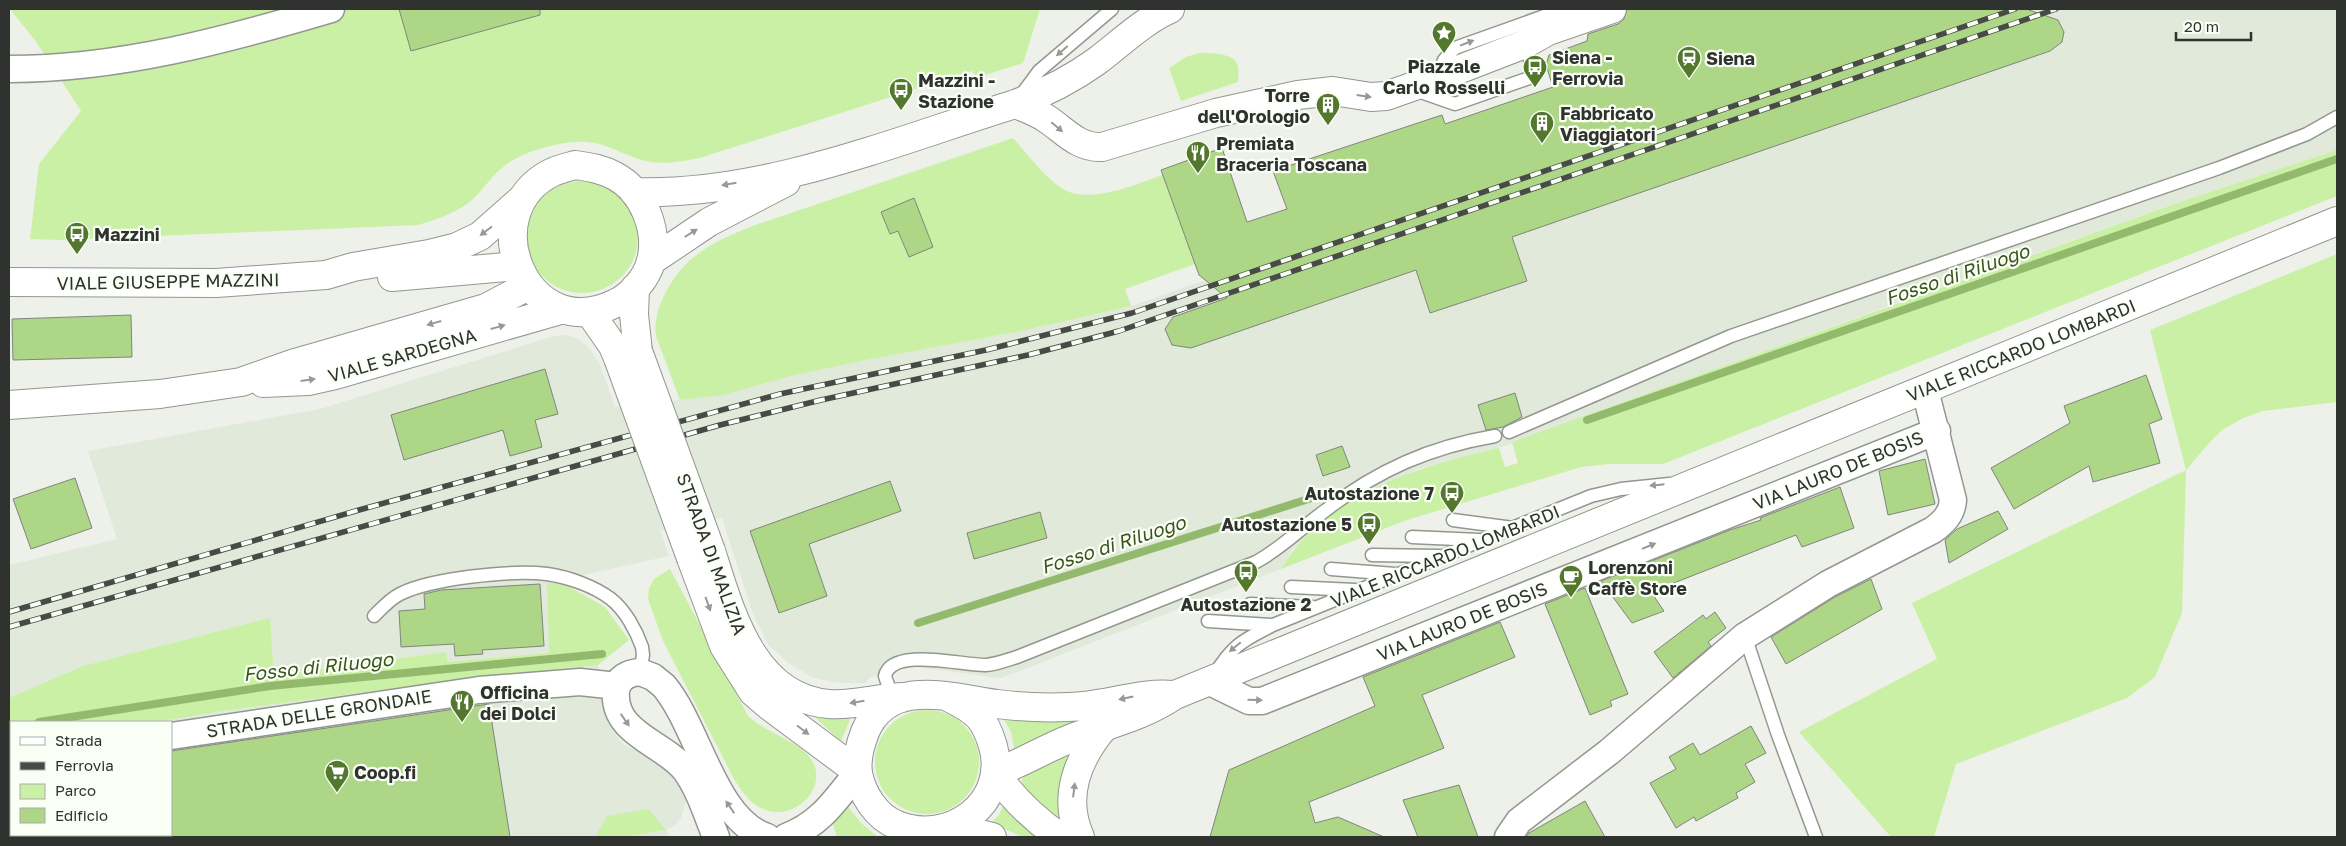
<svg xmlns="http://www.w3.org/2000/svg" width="2346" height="846" font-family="'Golos Text',sans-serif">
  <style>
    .built { fill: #e0e9da }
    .green { fill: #c9f0a5 }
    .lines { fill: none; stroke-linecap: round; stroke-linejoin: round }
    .stream { stroke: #93ba6c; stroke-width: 8 }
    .building { fill: #add687; stroke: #81857e }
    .lane-casing { stroke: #93978f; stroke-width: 15 }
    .street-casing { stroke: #93978f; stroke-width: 29 }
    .secondary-casing { stroke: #93978f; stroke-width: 30 }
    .primary-casing { stroke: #93978f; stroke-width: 30 }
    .lane { stroke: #fff; stroke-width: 12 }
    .street { stroke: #fff; stroke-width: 26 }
    .secondary { stroke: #fff; stroke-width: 28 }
    .primary { stroke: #fff; stroke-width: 28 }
    .rail-casing { stroke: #474a46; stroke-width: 5.5 }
    .rail { stroke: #fafff6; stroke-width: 4; stroke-dasharray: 11; stroke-linecap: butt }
    .primary-bridge-casing { stroke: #93978f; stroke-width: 30; stroke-linecap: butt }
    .primary-bridge { stroke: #fff; stroke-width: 28 }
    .oneway { fill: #989897 }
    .labels { text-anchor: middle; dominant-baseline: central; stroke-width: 4.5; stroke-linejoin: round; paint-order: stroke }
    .poi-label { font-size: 18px; font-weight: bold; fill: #30322f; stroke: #fafff6; text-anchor: start }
    .street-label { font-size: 18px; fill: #30322f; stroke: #fafff6 }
    .water-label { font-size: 19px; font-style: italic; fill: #3b541e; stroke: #fafff6 }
  </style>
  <rect width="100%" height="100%" fill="#edf1e9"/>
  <path class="built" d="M1987 9H2337V150L2183 201 1907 299 1499 448 1415 470 1293 549 1281 569 1001 678 907 666 870 677 866 683H838L814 678 788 663 768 644 753 614 722 518 660 530 669 556 548 583 549 653 446 662V652L274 675 270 618 83 666 9 698V565L117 539 88 451 320 409 554 336 568 335 580 340 590 349 600 365 615 407 723 395 791 376 861 361 1021 331 1131 306Z
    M598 665 614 732 624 745 652 757 666 769 684 793 686 801 681 818 674 826 666 830 670 837H9V747H11V835H171V722H156L229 710 451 681Z"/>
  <path class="green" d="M10 9H1040L1023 63 976 78 972 71 703 157C684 161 662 166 642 160 603 147 599 136 554 145 536 149 516 156 502 168 489 178 481 194 467 204 453 214 435 220 418 225L62 240 30 239 39 164 81 111 37 43Z
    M1199 53C1210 53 1234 52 1238 66 1239 71 1238 77 1238 82L1181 101 1169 68 1186 57Z
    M1013 138C1027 153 1047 181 1065 190 1091 204 1137 184 1163 175L1195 264 1125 289 1131 306 1021 331 861 361 791 376 723 395 680 400 656 336C654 320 658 308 665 294 685 254 715 241 755 225Z
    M2337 150V196L1663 464H1609L1581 467 1404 521 1281 569C1327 493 1417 467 1499 448L1505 467 1518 463 1512 442 2183 201Z
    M526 237a56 56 0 1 1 112 0a56 56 0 1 1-112 0Z
    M2337 254V402L2263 411 2243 418 2222 430 2210 442 2186 470 2182 613 2155 677 2127 698 1956 764 1934 837H1891L1799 732 1937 659 1912 603 2186 470 2150 330Z
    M670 569 748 716C765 732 798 741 811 759 831 788 791 826 759 807 748 801 741 790 734 779L663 641 648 599 649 588 654 579Z
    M561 582 605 607 629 640 598 665 451 681 229 710 156 722H11V747H9V698L83 666 270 618 274 675 446 652 447 662 549 653 547 583Z
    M875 762a52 52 0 1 1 104 0a52 52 0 1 1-104 0Z
    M809 712 852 715 841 741Z
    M1002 716 1079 720 1015 754 1011 732Z
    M1075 749 1066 831 1023 789 1022 780 1025 776Z
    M846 804 861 823 878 837H837L833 825Z
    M1004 804 1036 837H1023L991 823 999 815Z
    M648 809 666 830 622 837H595L607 816Z"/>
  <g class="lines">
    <path class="stream" d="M1587 420 2337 159
      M918 623 1318 496
      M39 722 270 686 602 654
      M9 727H11"/>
  </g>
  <path class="building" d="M399 9H540V15L411 51Z
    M1627 9H2026L2058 20 2064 32 2062 42 2050 51 1512 237 1527 281 1430 313 1416 270 1191 348 1172 345 1165 329 1173 317 1227 298 1199 275 1161 170 1222 148 1247 222 1287 209 1273 171 1442 115 1445 124 1553 87 1546 65 1549 55 1587 41 1588 34 1618 24 1624 19Z
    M914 198 933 247 909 257 898 231 890 234 881 212Z
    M131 315 132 357 13 360 12 319Z
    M545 369 558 414 535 420 542 447 510 456 503 430 404 460 391 415Z
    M2146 375 2162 419 2149 424 2160 463 2093 482 2089 466 2014 509 1991 468 2070 423 2064 406Z
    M1515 393 1522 417 1503 427 1486 430 1478 405Z
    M1342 446 1350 467 1323 476 1316 455Z
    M1925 459 1935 504 1888 515 1879 471Z
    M75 478 92 528 31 549 13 499Z
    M890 481 901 511 809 544 827 596 779 613 750 531Z
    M1840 487 1854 528 1802 547 1796 535 1651 592 1664 611 1632 623 1601 581 1730 530 1761 520 1760 518Z
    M1998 511 2008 529 1949 563 1945 540 1957 529Z
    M1040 512 1047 538 974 559 967 533Z
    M1871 579 1882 609 1786 664 1771 637 1835 597Z
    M540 584 544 646 482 650 483 654 455 656 454 644 401 647 399 611 425 609 424 594 441 590Z
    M1585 588 1628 694 1610 701 1612 706 1590 715 1545 604Z
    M1715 612 1726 628 1708 642 1711 646 1673 678 1654 652 1703 615 1706 619Z
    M1500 622 1515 657 1422 695 1444 748 1309 802 1315 823 1338 817 1384 837H1210L1229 770 1375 706 1363 677Z
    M489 704 510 837H171V751Z
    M1751 726 1766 753 1745 764 1755 782 1736 793 1738 798 1696 821 1694 817 1676 828 1650 783 1676 769 1669 757 1693 743 1700 755Z
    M1459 785 1478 837H1418L1403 800Z
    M1585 801 1605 837H1526L1529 833Z"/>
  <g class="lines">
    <defs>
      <path id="lane" d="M1438 76 1444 60 1455 48 1564 9
        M1415 90 1455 104 1535 76 1525 44
        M1019 98 1039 71 1112 9
        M1509 432 1731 336 2219 168 2307 134 2337 117
        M1453 520 1513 528
        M1412 537 1479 540
        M1372 555 1439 556
        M1331 569 1395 574
        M1291 587 1355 590
        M1250 604 1313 607
        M374 616C382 608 390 599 400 594 432 578 511 570 547 574 568 577 594 586 611 599 625 610 636 630 642 647L643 655 640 672
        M1208 621 1271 625
        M1745 636 1778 735 1816 837
        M1214 676C1231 646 1243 640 1273 625L1591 496 1621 489 1669 484
        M900 694 889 688 885 676C892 646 965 666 986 665 997 664 1007 660 1017 657L1256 562C1282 548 1302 527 1326 510 1378 470 1430 447 1495 436"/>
      <path id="street" d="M9 69C120 69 226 40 331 9
        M1210 682 1249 701H1262L1937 431
        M171 736 479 690 580 682 617 686
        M9 762H11
        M716 837C707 815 700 791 686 771 665 743 612 734 616 691 617 678 628 673 640 672L653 677 664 686C698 726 714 820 767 837
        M786 837C821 824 836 799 858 772
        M1508 837 1519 821 1609 752 1745 636 1828 584 1933 530C1944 522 1952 514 1953 500L1925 390"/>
      <path id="secondary" d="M1015 104C1026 108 1037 112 1047 119 1065 131 1078 148 1102 147L1216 113 1298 95 1333 91 1371 97 1386 96 1437 78 1525 44 1548 31 1612 9
        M634 192C764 196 893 142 1015 104 1045 93 1072 79 1097 61 1121 43 1143 21 1170 9
        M651 261 709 222 786 182
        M392 277 517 266
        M9 282 216 283 326 275 353 267 429 254 457 247 480 236 523 198
        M995 773C1013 799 1034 819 1060 837
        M938 831 965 830 992 837
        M1080 837C1062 797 1078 758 1104 727"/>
      <path id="primary" d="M575 165C590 167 602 169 615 176 643 191 659 230 651 261 647 278 631 296 616 303 526 348 471 211 553 172 560 169 568 167 575 165Z
        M635 288 634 315 638 351
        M590 313 613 346 618 358
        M263 383 308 381 335 375 560 310
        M9 405 160 394 241 382 292 364 486 308 528 286
        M711 551C730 610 752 698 829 704 853 706 877 698 901 697
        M691 558 724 646 753 692 768 705 858 772
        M946 696C958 702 969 707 978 716 986 724 990 736 993 746 1009 803 949 846 897 825 876 817 862 794 858 773 856 759 860 745 865 732 888 676 952 698 997 704 1020 707 1045 708 1069 707 1104 707 1137 692 1173 695
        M995 773C1022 763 1046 748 1072 738 1108 724 1143 717 1175 695L2337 221"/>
    </defs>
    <use href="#lane" class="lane-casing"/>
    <use href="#street" class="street-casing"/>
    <use href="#secondary" class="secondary-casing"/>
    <use href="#primary" class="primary-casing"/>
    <use href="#lane" class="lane"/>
    <use href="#street" class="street"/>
    <use href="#secondary" class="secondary"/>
    <use href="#primary" class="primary"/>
    <defs>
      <path id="rail" d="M9 612 359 510 780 394 986 350 1132 313 2015 9
        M9 627 720 425 821 400 1028 355 1119 331 2056 9"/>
    </defs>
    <use href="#rail" class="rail-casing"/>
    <use href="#rail" class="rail"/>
    <defs>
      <path id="primary-bridge" d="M638 351 711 551
        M618 358 691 558"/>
    </defs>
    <use href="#primary-bridge" class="primary-bridge-casing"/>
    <use href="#primary-bridge" class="primary-bridge"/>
  </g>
  <defs><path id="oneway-solid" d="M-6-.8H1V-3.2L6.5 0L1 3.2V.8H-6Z" transform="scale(1.25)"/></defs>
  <g class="oneway">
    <use href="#oneway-solid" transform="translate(1467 43) rotate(-21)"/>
    <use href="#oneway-solid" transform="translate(1062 51) rotate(139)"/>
    <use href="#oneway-solid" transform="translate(1364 96) rotate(8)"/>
    <use href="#oneway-solid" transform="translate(1057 127) rotate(40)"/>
    <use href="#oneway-solid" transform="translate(729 184) rotate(170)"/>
    <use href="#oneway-solid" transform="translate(486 231) rotate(143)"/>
    <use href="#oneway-solid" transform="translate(691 233) rotate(-32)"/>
    <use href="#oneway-solid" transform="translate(434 323) rotate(164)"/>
    <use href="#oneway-solid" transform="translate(498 327) rotate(-16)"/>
    <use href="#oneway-solid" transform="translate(308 380) rotate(-8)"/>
    <use href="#oneway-solid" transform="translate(1657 485) rotate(174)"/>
    <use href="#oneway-solid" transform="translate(1649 546) rotate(-22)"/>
    <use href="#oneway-solid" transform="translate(708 604) rotate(70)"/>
    <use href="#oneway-solid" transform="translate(1235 647) rotate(140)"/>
    <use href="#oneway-solid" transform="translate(1126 698) rotate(168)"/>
    <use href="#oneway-solid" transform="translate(1255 700) rotate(2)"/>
    <use href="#oneway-solid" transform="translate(857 702) rotate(171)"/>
    <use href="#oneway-solid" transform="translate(625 720) rotate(55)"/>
    <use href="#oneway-solid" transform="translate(803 730) rotate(37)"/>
    <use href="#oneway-solid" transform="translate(1074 790) rotate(-83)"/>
    <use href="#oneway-solid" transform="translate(730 807) rotate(-124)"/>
  </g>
  <defs>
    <symbol id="sight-pin" viewBox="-11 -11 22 30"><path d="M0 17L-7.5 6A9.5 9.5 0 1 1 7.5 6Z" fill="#54772e" stroke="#fafff6"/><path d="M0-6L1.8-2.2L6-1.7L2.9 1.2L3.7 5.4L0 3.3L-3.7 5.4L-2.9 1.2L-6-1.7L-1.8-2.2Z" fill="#fff"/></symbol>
    <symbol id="station-pin" viewBox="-11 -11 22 30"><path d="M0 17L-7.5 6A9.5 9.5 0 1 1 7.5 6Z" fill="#54772e" stroke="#fafff6"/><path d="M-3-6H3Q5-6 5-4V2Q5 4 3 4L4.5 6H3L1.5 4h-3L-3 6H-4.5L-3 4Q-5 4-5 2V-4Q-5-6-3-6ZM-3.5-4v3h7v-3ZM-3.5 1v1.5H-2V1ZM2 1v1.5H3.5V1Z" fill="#fff"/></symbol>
    <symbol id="bus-pin" viewBox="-11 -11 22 30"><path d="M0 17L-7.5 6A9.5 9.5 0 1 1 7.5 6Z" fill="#54772e" stroke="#fafff6"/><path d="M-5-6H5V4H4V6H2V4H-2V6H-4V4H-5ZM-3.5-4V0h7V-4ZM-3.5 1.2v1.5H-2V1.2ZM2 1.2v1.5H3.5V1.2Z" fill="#fff"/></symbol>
    <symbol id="building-pin" viewBox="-11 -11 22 30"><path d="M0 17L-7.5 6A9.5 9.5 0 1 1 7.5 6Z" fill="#54772e" stroke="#fafff6"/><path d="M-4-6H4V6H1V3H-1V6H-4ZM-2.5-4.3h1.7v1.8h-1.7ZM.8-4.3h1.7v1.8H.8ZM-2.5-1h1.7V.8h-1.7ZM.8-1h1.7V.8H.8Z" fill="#fff"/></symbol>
    <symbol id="restaurant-pin" viewBox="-11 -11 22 30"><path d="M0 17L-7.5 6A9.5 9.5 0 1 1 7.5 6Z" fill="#54772e" stroke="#fafff6"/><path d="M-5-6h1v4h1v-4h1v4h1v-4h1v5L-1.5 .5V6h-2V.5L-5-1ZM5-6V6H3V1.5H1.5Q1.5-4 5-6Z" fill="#fff"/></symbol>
    <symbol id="cafe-pin" viewBox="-11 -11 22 30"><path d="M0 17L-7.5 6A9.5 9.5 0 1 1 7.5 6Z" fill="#54772e" stroke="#fafff6"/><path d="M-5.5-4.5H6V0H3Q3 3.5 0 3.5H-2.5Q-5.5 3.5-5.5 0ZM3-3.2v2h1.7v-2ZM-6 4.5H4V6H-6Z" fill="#fff"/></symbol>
    <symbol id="supermarket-pin" viewBox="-11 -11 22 30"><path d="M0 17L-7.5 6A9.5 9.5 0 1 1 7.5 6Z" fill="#54772e" stroke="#fafff6"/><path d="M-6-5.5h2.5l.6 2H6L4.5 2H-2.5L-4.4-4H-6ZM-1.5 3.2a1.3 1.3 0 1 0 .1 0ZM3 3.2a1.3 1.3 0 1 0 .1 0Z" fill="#fff"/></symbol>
  </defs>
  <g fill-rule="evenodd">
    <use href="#sight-pin" x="1430" y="19" width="28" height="38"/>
    <use href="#station-pin" x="1675" y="44" width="28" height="38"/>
    <use href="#bus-pin" x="1521" y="53" width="28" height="38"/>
    <use href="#bus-pin" x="887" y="76" width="28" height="38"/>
    <use href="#building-pin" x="1314" y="91" width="28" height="38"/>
    <use href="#building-pin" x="1528" y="109" width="28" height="38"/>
    <use href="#restaurant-pin" x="1184" y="139" width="28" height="38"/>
    <use href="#bus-pin" x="63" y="220" width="28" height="38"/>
    <use href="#bus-pin" x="1438" y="479" width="28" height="38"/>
    <use href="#bus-pin" x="1355" y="510" width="28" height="38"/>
    <use href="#bus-pin" x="1232" y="558" width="28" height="38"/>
    <use href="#cafe-pin" x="1557" y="563" width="28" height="38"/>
    <use href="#restaurant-pin" x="448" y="688" width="28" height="38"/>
    <use href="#supermarket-pin" x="323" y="758" width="28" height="38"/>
  </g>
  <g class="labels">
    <g class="poi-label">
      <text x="1552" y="57">Siena -<tspan x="1552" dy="21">Ferrovia</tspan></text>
      <text x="1706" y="58">Siena</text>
      <text x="1444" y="66" text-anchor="middle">Piazzale<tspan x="1444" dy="21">Carlo Rosselli</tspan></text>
      <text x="918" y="80">Mazzini -<tspan x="918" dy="21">Stazione</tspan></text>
      <text x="1310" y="95" text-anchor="end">Torre<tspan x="1310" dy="21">dell'Orologio</tspan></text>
      <text x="1560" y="113">Fabbricato<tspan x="1560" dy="21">Viaggiatori</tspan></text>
      <text x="1216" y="143">Premiata<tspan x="1216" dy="21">Braceria Toscana</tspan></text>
      <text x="94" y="234">Mazzini</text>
      <text x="1434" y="493" text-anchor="end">Autostazione 7</text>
      <text x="1352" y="524" text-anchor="end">Autostazione 5</text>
      <text x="1588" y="567">Lorenzoni<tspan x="1588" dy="21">Caffè Store</tspan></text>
      <text x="1246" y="604" text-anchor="middle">Autostazione 2</text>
      <text x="480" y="692">Officina<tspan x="480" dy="21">dei Dolci</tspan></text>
      <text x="354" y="772">Coop.fi</text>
    </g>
    <g class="street-label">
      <text transform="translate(168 281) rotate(-1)">VIALE GIUSEPPE MAZZINI</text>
      <text transform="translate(2021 350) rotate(-22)">VIALE RICCARDO LOMBARDI</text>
      <text transform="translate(402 355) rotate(-16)">VIALE SARDEGNA</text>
      <text transform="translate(1838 470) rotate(-22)">VIA LAURO DE BOSIS</text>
      <text transform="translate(712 554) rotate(70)">STRADA DI MALIZIA</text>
      <text transform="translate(1445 556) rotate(-22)">VIALE RICCARDO LOMBARDI</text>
      <text transform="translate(1462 621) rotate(-22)">VIA LAURO DE BOSIS</text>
      <text transform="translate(319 713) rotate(-9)">STRADA DELLE GRONDAIE</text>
    </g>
    <g class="water-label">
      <text transform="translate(1957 274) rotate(-19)">Fosso di Riluogo</text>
      <text transform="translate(1113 544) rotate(-18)">Fosso di Riluogo</text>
      <text transform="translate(318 666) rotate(-6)">Fosso di Riluogo</text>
    </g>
  </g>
  <rect width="2346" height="846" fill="none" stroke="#30322f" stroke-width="20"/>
  <rect x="10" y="721" width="162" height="115" fill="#fafff6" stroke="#a9ada6"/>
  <rect x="20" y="737" width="25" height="8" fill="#ffffff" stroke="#a9ada6"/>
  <text x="55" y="746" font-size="15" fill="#30322f">Strada</text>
  <rect x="20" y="762" width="25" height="8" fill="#474a46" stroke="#a9ada6"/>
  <text x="55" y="771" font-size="15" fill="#30322f">Ferrovia</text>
  <rect x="20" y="784" width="25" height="15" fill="#c9f0a5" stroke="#a9ada6"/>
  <text x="55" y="796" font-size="15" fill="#30322f">Parco</text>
  <rect x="20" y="808" width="25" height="15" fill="#add687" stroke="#a9ada6"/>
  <text x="55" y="821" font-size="15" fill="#30322f">Edificio</text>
  <path d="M2176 32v8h75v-8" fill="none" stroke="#30322f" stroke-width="2.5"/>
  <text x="2184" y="32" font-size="15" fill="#30322f" stroke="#fafff6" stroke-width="4" paint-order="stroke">20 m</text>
</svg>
